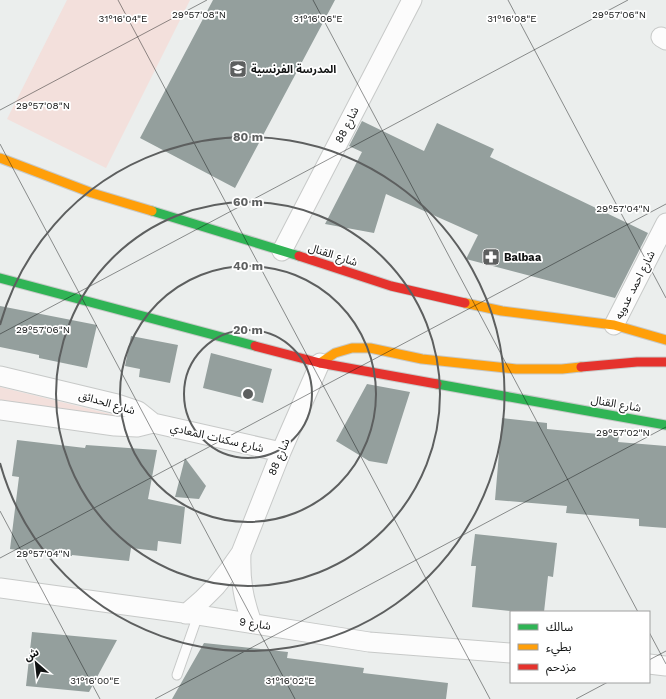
<svg xmlns="http://www.w3.org/2000/svg" width="666" height="699" font-family="'Work Sans','Noto Sans Arabic',sans-serif">
  <style>
    .green { fill: #f3e0dc }
    .building { fill: #949f9d }
    .lines { fill: none; stroke-linecap: round; stroke-linejoin: round }
    .lane-casing { stroke: #c7c9c8; stroke-width: 11 }
    .street-casing { stroke: #c7c9c8; stroke-width: 21 }
    .fast-casing { stroke: #c7c9c8; stroke-width: 11 }
    .slow-casing { stroke: #c7c9c8; stroke-width: 11 }
    .jam-casing { stroke: #c7c9c8; stroke-width: 11 }
    .lane { stroke: #fcfcfc; stroke-width: 9 }
    .street { stroke: #fcfcfc; stroke-width: 19 }
    .fast { stroke: #30b455; stroke-width: 9 }
    .slow { stroke: #ff9f0a; stroke-width: 9 }
    .jam { stroke: #e5322d; stroke-width: 9 }
    .ticks { fill: none; stroke: #101212; stroke-width: 1; stroke-opacity: 0.45 }
    .ring { fill: none; stroke: #5d5f5f; stroke-width: 2 }
    .labels { text-anchor: middle; dominant-baseline: central; stroke-width: 3.5; stroke-linejoin: round; paint-order: stroke }
    .poi-label { font-size: 11px; font-weight: bold; fill: #101212; stroke: #fff; text-anchor: start }
    .street-label { font-size: 11px; fill: #101212; stroke: #fff }
    .ticks-label { font-size: 10px; text-anchor: middle; fill: #101212; stroke: #fff; stroke-width: 3.5; stroke-linejoin: round; paint-order: stroke }
    .centre { fill: #5d5f5f; stroke: #fff; stroke-width: 2 }
    .ring-label { font-size: 12px; text-anchor: middle; font-weight: bold; fill: #5d5f5f; stroke: #fff; stroke-width: 3.5; stroke-linejoin: round; paint-order: stroke }
  </style>
  <rect width="100%" height="100%" fill="#ebeeed"/>
  <path class="green" d="M67 0H190L106 168 7 119Z
    M0 387 127 418 0 403Z"/>
  <path class="building" d="M213 0H335L235 188 140 138Z
    M362 121 424 151 437 123 494 149 490 157 648 233 615 298 466 259 478 235 386 194 374 233 325 224 362 152 349 146Z
    M0 306 97 325 87 368 39 358V355L0 347Z
    M131 336 178 345 170 383 139 377 140 369 125 366Z
    M211 353 272 369 263 403 203 388Z
    M367 384 410 392 387 464 369 461 336 441Z
    M502 418 547 423V429L619 436 618 442 666 446V528L639 526V519L566 513 567 506 495 500Z
    M17 440 85 448 86 445 157 450 148 499 185 507 181 544 158 541 157 551 131 548 129 561 72 555V556L10 549 19 477 12 476Z
    M185 458 206 486 199 499 175 497Z
    M475 534 557 543 553 577 548 576 544 612H519L472 607 476 566H471Z
    M32 632 117 640 89 692 26 686Z
    M204 643 288 652 287 658 364 668 363 673 448 683 446 699H172Z"/>
  <g class="lines">
    <defs>
      <path id="lane" d="M177 675 198 615"/>
      <path id="street" d="M661 37 666 40
        M282 251 412 0
        M614 325 666 223
        M0 376 117 404 138 411 153 423 281 452
        M0 410 115 426 137 427 153 423
        M241 553C240 580 243 598 252 623
        M0 588 198 615 369 642 511 653
        M186 614 202 600 216 586 229 570 241 553 281 452 320 363
        M649 664 666 666"/>
      <path id="fast" d="M152 211 299 256
        M0 278 255 346
        M437 384 666 425"/>
      <path id="slow" d="M0 158 92 193 152 211
        M465 303 502 311 614 325 666 340
        M320 363 335 353 352 348H370L422 359 516 369H562L581 367"/>
      <path id="jam" d="M299 256 391 286 465 303
        M255 346 320 363 437 384
        M581 367 637 362H666"/>
    </defs>
    <use href="#lane" class="lane-casing"/>
    <use href="#street" class="street-casing"/>
    <use href="#fast" class="fast-casing"/>
    <use href="#slow" class="slow-casing"/>
    <use href="#jam" class="jam-casing"/>
    <use href="#lane" class="lane"/>
    <use href="#street" class="street"/>
    <use href="#fast" class="fast"/>
    <use href="#slow" class="slow"/>
    <use href="#jam" class="jam"/>
  </g>
  <path class="ticks" d="M118 0 490 699M313 0 638 612M508 0 666 298M0 110 207 0M0 144 295 699M0 334 628 0M0 511 100 699M0 558 666 204M649 632 666 664M649 660 666 651M155 699 666 427M576 699 608 682"/>
  <g class="ring">
    <circle cx="248" cy="394" r="64"/>
    <circle cx="248" cy="394" r="128"/>
    <circle cx="248" cy="394" r="192"/>
    <path d="M0 325A257 257 0 1 1 0 463"/>
  </g>
  <defs>
    <symbol id="school-square" viewBox="-11 -11 22 22"><rect x="-9" y="-9" width="18" height="18" rx="4" fill="#5d5f5f" stroke="#fff"/><path d="M0-5L7-2L0 1L-7-2ZM-4 1L0 2.5L4 1V4Q0 6-4 4Z" fill="#fff"/></symbol>
    <symbol id="pharmacy-square" viewBox="-11 -11 22 22"><rect x="-9" y="-9" width="18" height="18" rx="4" fill="#5d5f5f" stroke="#fff"/><path d="M-2-6h4v4h4v4h-4v4h-4v-4h-4v-4h4Z" fill="#fff"/></symbol>
  </defs>
  <g fill-rule="evenodd">
    <use href="#school-square" x="228" y="59" width="20" height="20"/>
    <use href="#pharmacy-square" x="481" y="247" width="20" height="20"/>
  </g>
  <g class="labels">
    <g class="poi-label">
      <text x="251" y="69">المدرسة الفرنسية</text>
      <text x="504" y="257">Balbaa</text>
    </g>
    <g class="street-label">
      <text transform="translate(347 125) rotate(-63)">شارع 88</text>
      <text transform="translate(333 255) rotate(18)">شارع القنال</text>
      <text transform="translate(635 285) rotate(-63)">شارع احمد عدويه</text>
      <text transform="translate(107 403) rotate(16)">شارع الحدائق</text>
      <text transform="translate(616 404) rotate(10)">شارع القنال</text>
      <text transform="translate(217 438) rotate(13)">شارع سكنات المعادي</text>
      <text transform="translate(279 457) rotate(-67)">شارع 88</text>
      <text transform="translate(255 624) rotate(9)">شارع 9</text>
    </g>
  </g>
  <g class="ticks-label">
    <text x="199" y="18">29°57'08"N</text>
    <text x="619" y="18">29°57'06"N</text>
    <text x="123" y="22">31°16'04"E</text>
    <text x="318" y="22">31°16'06"E</text>
    <text x="512" y="22">31°16'08"E</text>
    <text x="43" y="109">29°57'08"N</text>
    <text x="623" y="212">29°57'04"N</text>
    <text x="43" y="333">29°57'06"N</text>
    <text x="623" y="436">29°57'02"N</text>
    <text x="43" y="557">29°57'04"N</text>
    <text x="95" y="684">31°16'00"E</text>
    <text x="290" y="684">31°16'02"E</text>
  </g>
  <circle cx="248" cy="394" r="6" class="centre"/>
  <g class="ring-label">
    <text x="248" y="141">80 m</text>
    <text x="248" y="206">60 m</text>
    <text x="248" y="270">40 m</text>
    <text x="248" y="334">20 m</text>
  </g>
  <rect x="510" y="611" width="140" height="72" fill="#ffffff" stroke="#9fa0a0"/>
  <rect x="518" y="624" width="20" height="6" fill="#30b455" stroke="#9fa0a0"/>
  <text x="546" y="631" font-size="12" fill="#101212">سالك</text>
  <rect x="518" y="644" width="20" height="6" fill="#ff9f0a" stroke="#9fa0a0"/>
  <text x="546" y="651" font-size="12" fill="#101212">بطيء</text>
  <rect x="518" y="664" width="20" height="6" fill="#e5322d" stroke="#9fa0a0"/>
  <text x="546" y="671" font-size="12" fill="#101212">مزدحم</text>
  <g transform="translate(36 663) rotate(332)" stroke="#ffffff" stroke-width="3" paint-order="stroke">
  <path d="M0-3L7 15L0 10L-7 15Z" fill="#101212"/>
  <text y="-6" font-size="11" font-weight="bold" text-anchor="middle" fill="#101212">ش</text>
  </g>
</svg>
